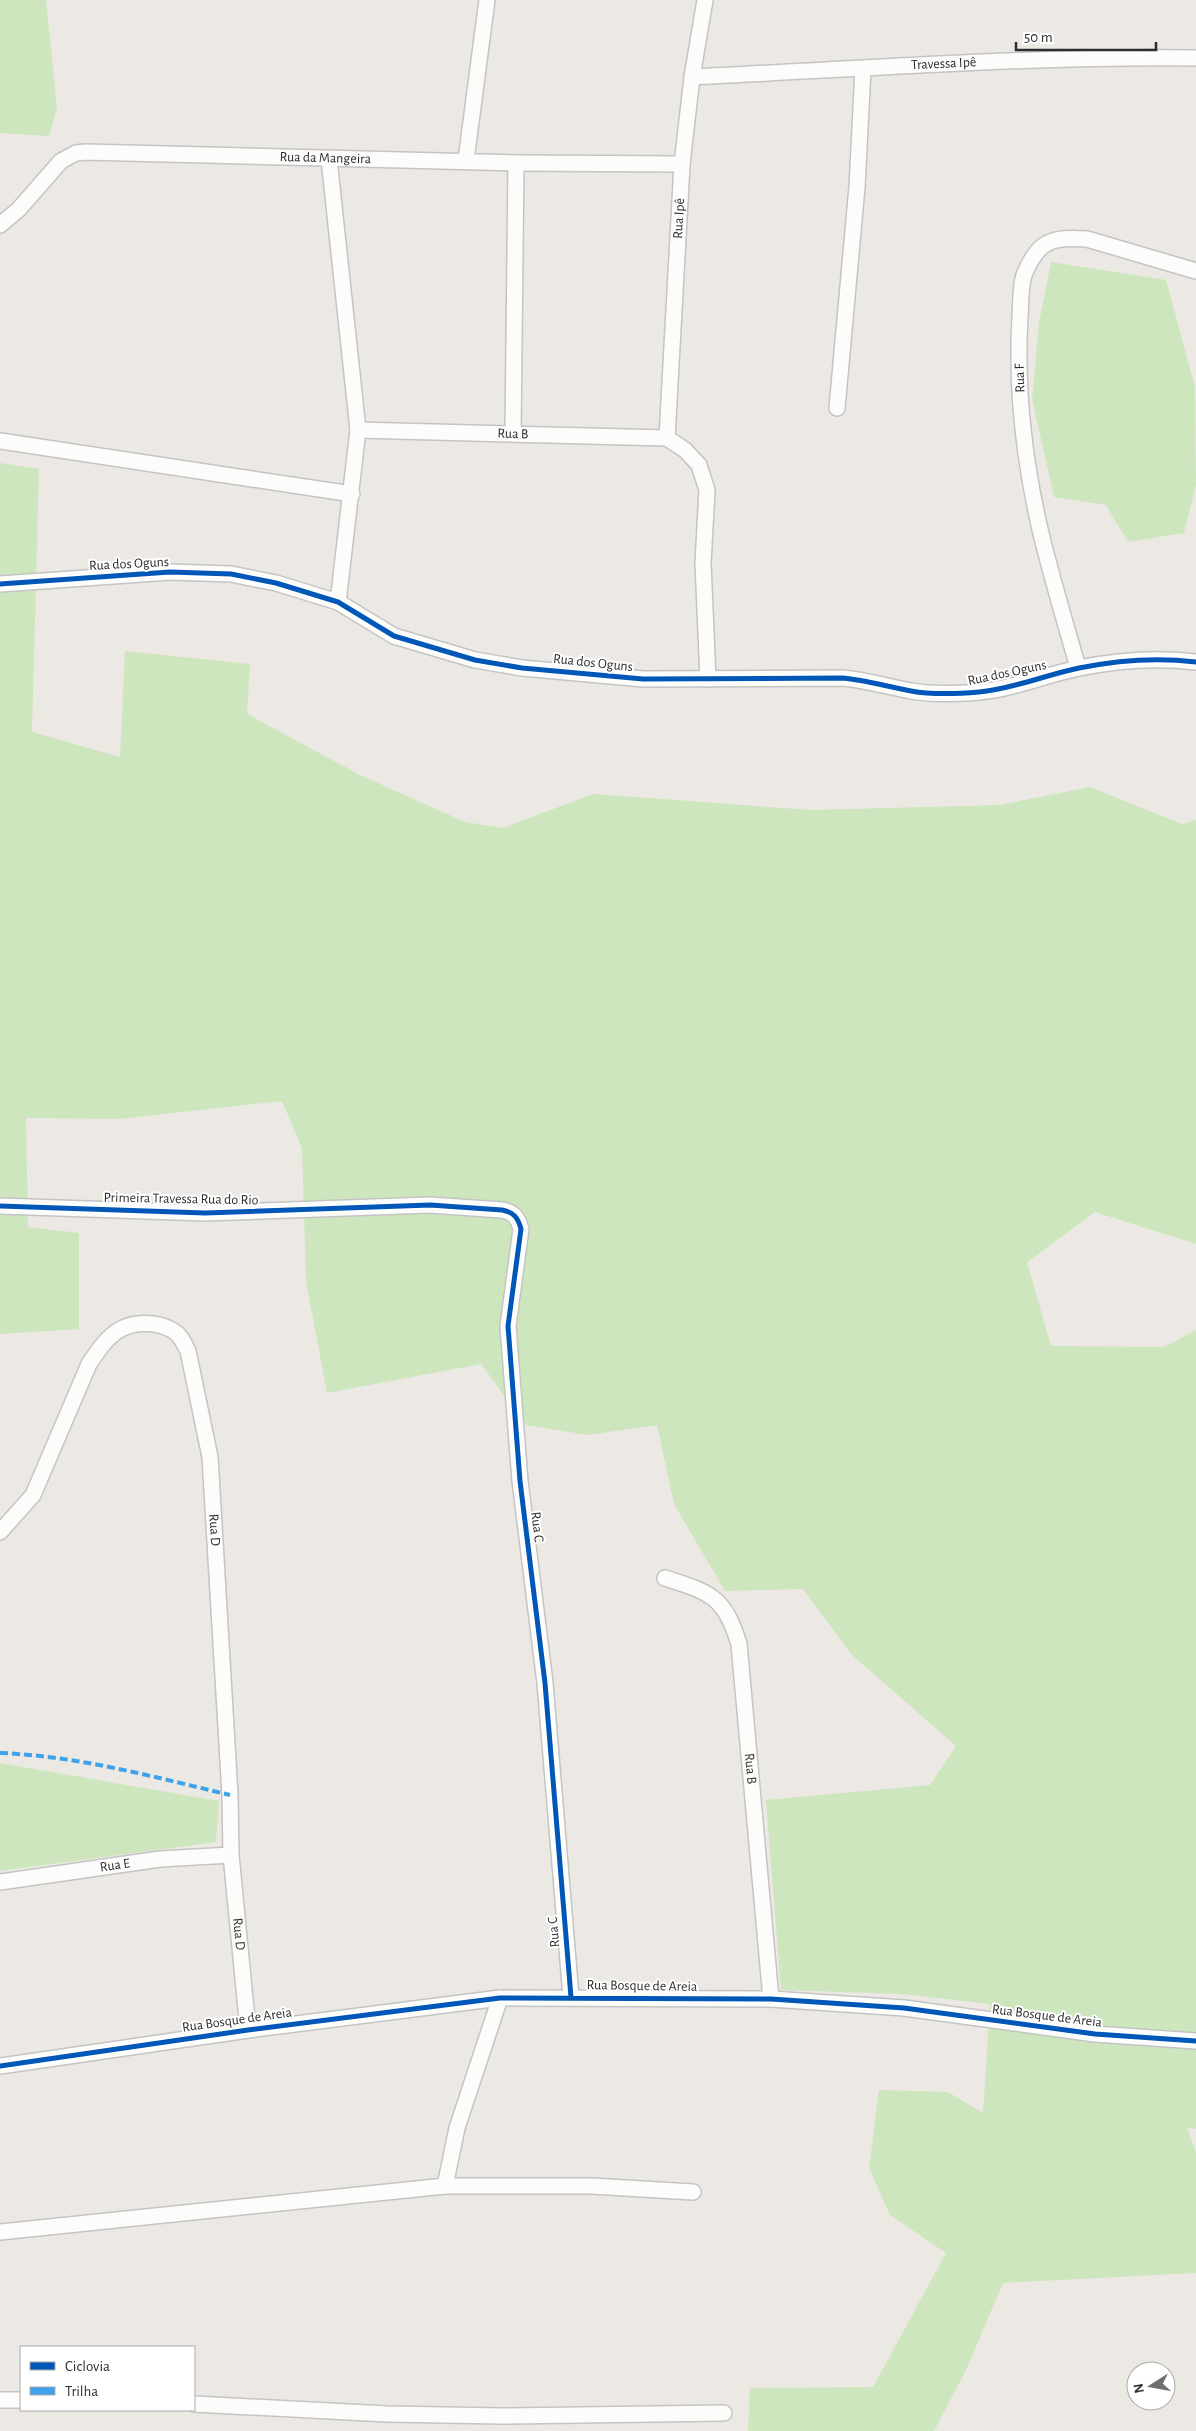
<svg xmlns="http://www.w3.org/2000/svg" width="1196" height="2431" font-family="'Alegreya Sans',sans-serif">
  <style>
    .green { fill: #cee6be }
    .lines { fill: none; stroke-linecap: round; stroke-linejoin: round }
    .street-casing { stroke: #c5c4c5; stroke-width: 18 }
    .street { stroke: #fcfcfb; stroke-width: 15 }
    .quiet { stroke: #3ea3eb; stroke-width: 4; stroke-dasharray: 8 4; stroke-linecap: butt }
    .cycleway-casing { stroke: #fff; stroke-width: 8 }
    .cycleway { stroke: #0057b8; stroke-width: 5 }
    .labels { text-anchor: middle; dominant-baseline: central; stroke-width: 4; stroke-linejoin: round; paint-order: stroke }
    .street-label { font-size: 14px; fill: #2e2e2e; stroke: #fff }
  </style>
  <rect width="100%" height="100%" fill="#ece8e4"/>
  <path class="green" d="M0 0H46L57 108 49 136 0 133Z
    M1051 262 1166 280 1195 387 1196 485 1184 533 1128 542 1106 505 1054 497 1032 399 1039 322Z
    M0 463 39 469 32 732 120 757 125 651 250 664 247 714 360 775 465 822 503 828 593 794 811 810 1000 805 1090 787 1182 824 1196 820V1244L1095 1212 1027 1262 1051 1346 1164 1347 1196 1330V2129L1187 2128 1196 2152V2273L1003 2283 966 2370 934 2431H748L750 2388 873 2387 946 2253 890 2215 869 2168 879 2090 948 2092 983 2113 990 2004 902 1994 781 1990 766 1800 930 1785 956 1746 852 1655 803 1589 725 1591 674 1504 657 1425 588 1435 526 1425 481 1364 327 1393 306 1281 302 1148 282 1101 119 1119 26 1118 28 1227 79 1233V1329L0 1334Z
    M0 1763 219 1801 216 1842 0 1871Z"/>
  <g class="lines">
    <defs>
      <g id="street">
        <path id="s1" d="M692 77C860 69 1028 56 1196 58"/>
        <path d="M329 159 358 430 338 602"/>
        <path d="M466 160 487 0"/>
        <path id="s2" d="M0 225 19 209 61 161 76 153 85 152 516 163 682 164"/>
        <path d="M837 408 857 187 863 69"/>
        <path id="s3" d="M358 430 667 438"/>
        <path d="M513 434 516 163"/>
        <path id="s4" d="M667 438 682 164 692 77 705 0"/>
        <path d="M667 438 685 450 699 465 707 490 703 563 708 679"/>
        <path d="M0 441 352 494"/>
        <path d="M0 584 170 572 231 574 276 583 338 602 394 636 475 660 522 668 643 679 843 678C866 680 888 687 911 691 933 695 956 694 979 692 1013 689 1045 675 1079 668 1118 660 1156 657 1196 662"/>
        <path d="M1078 668C1065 621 1050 573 1039 525 1024 458 1016 385 1020 317 1021 304 1020 288 1024 275 1028 265 1034 253 1043 246 1055 237 1072 238 1087 239L1196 271"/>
        <path d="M0 1206 205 1213 430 1205 502 1210C514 1212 518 1218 521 1229L508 1326 520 1481 545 1683 571 1997"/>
        <path id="s5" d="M0 1532 33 1495 89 1364C97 1352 105 1340 116 1332 131 1321 156 1321 172 1330 180 1334 184 1343 188 1351L210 1457 230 1795 231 1855 248 2030"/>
        <path id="s6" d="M665 1578C711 1593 724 1596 739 1644L771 1999"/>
        <path id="s7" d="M0 1882 160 1859 231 1855"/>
        <path d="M0 2066 248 2030 500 1998 771 1999 904 2008 1095 2034 1196 2041"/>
        <path d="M445 2186 457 2128 500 1998"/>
        <path d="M0 2232 445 2186H592L693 2192"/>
        <path d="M0 2400H21"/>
        <path d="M194 2404 387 2414 502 2416 724 2413"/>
      </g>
    </defs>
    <use href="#street" class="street-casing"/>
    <use href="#street" class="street"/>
    <path class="quiet" d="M0 1753C79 1756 154 1777 230 1795"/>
    <defs>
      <path id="cycleway" d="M0 584 170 572 231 574 276 583 338 602 394 636 475 660 522 668 643 679 843 678C866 680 888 687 911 691 933 695 956 694 979 692 1013 689 1045 675 1079 668 1118 660 1156 657 1196 662
        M0 1206 205 1213 430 1205 502 1210C514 1212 518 1218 521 1229L508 1326 520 1481 545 1683 571 1997
        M0 2066 248 2030 500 1998 771 1999 904 2008 1095 2034 1196 2041"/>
    </defs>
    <use href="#cycleway" class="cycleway-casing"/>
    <use href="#cycleway" class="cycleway"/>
  </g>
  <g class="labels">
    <g class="street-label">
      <text stroke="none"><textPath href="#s1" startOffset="252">Travessa Ipê</textPath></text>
      <text stroke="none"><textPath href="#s2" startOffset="355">Rua da Mangeira</textPath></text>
      <text stroke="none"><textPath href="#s4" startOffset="220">Rua Ipê</textPath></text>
      <text transform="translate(1020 378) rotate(-92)">Rua F</text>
      <text stroke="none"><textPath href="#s3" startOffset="155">Rua B</textPath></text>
      <text transform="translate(129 564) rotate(-3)">Rua dos Oguns</text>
      <text transform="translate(593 663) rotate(6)">Rua dos Oguns</text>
      <text transform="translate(1007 673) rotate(-12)">Rua dos Oguns</text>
      <text transform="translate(181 1199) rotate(1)">Primeira Travessa Rua do Rio</text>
      <text transform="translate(537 1527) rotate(83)">Rua C</text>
      <text stroke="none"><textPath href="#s5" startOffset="501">Rua D</textPath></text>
      <text stroke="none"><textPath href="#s6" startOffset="231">Rua B</textPath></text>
      <text stroke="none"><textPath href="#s7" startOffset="116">Rua E</textPath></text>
      <text transform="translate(554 1932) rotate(-95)">Rua C</text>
      <text stroke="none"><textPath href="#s5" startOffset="906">Rua D</textPath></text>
      <text transform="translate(642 1986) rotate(1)">Rua Bosque de Areia</text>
      <text transform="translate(1047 2016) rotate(7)">Rua Bosque de Areia</text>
      <text transform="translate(237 2020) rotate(-8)">Rua Bosque de Areia</text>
    </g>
  </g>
  <rect x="20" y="2346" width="175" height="65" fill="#ffffff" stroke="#ababab"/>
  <rect x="30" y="2362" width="25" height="8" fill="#0057b8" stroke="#ababab"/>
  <text x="65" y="2371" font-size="15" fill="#2e2e2e">Ciclovia</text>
  <rect x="30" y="2387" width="25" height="8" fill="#3ea3eb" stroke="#ababab"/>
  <text x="65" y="2396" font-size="15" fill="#2e2e2e">Trilha</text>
  <g transform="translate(1151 2386) rotate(259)"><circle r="24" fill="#ffffff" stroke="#ababab"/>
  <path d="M0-4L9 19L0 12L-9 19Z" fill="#706f6e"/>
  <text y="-8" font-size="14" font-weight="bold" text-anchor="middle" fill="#2e2e2e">N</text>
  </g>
  <path d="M1016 42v8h140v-8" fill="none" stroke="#2e2e2e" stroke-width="2.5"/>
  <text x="1024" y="42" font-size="15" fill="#2e2e2e" stroke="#ffffff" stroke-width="4" paint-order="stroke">50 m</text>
</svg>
